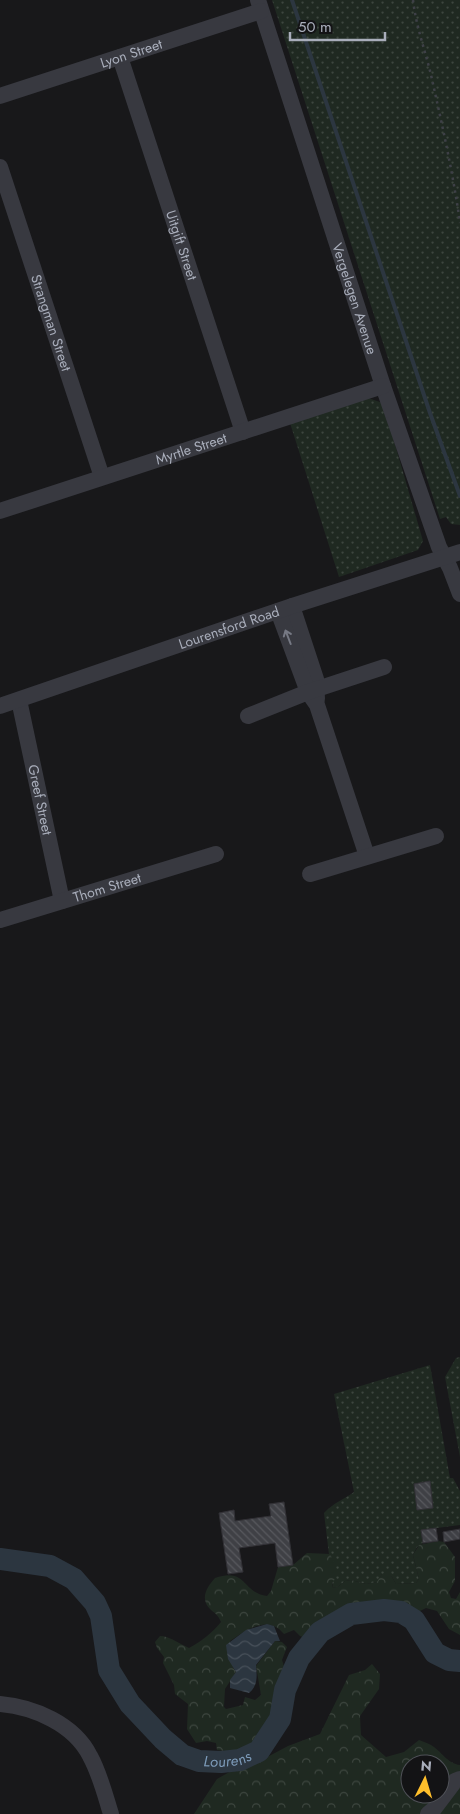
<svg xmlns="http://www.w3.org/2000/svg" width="460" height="1814" font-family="Jost,sans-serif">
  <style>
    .grass { fill: url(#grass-dots); fill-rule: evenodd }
    .forest { fill: url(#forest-crowns); fill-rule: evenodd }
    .water { fill: url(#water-waves) }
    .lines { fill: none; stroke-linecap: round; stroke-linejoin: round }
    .stream { stroke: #2c3640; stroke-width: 4 }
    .river { stroke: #2c3640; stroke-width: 22 }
    .building { fill: url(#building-back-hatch); stroke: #323136 }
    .path { stroke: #3e4047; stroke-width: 2.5; stroke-dasharray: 2.5 4; stroke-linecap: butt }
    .minor { stroke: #383940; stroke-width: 16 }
    .oneway { stroke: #767984 }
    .labels { text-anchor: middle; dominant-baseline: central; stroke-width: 4; stroke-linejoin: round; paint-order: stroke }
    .street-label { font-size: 14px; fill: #a9aebb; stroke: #131315 }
    .water-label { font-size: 15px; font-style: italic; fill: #7d9bb9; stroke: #131315 }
  </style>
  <defs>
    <pattern id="grass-dots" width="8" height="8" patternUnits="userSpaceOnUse" patternTransform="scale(1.25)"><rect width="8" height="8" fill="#1f2921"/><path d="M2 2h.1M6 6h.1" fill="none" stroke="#3d463f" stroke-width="1.8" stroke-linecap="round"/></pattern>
    <pattern id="forest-crowns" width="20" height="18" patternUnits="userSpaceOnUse" patternTransform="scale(1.25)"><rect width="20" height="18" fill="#1f2921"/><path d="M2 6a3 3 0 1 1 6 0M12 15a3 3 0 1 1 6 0" fill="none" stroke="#3d463f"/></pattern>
    <pattern id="water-waves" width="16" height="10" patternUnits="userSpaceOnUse" patternTransform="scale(1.25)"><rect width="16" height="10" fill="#2c3640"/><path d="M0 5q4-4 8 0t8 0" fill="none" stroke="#48515a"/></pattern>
    <pattern id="building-back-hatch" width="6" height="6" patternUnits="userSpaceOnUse" patternTransform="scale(1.25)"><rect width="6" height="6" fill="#3f4045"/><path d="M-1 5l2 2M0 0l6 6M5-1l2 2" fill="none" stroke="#58595e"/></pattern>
  </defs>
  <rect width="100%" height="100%" fill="#18181a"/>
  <path class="grass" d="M272 0H460V525L451 524 446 517 440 519Z
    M368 398 383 403 423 541 418 550 339 577 290 423Z
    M460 1357V1457L445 1377 456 1358Z
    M430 1365 450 1478H453L460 1491V1525L421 1530 423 1543 417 1547 413 1555 419 1579 416 1583 396 1584 392 1577 382 1574 378 1582 366 1584 351 1580 345 1581 339 1586 333 1588 324 1513C333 1503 343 1500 354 1492L334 1394ZM429 1482 433 1507 417 1510 414 1484Z"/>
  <path class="forest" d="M438 1541 444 1542 455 1557V1581L449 1592 451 1598 456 1599 460 1592V1635L449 1629 437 1611 426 1608 420 1611 409 1610 393 1607 378 1606 362 1608 330 1618 316 1633 307 1639 300 1636 294 1630 284 1634C268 1614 246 1630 230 1641L233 1667 236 1672 225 1689 224 1707 226 1709 243 1705 245 1697 255 1700 261 1695 256 1666 275 1641 282 1642 287 1647 282 1660 287 1675 274 1723 257 1744 232 1752 217 1750 216 1743 207 1741 196 1743 187 1729 188 1704 175 1694 174 1685 163 1663 164 1657 157 1648 155 1642 160 1636C169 1636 180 1644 189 1648 201 1642 213 1632 221 1622 218 1615 216 1614 211 1610 199 1599 207 1587 215 1578 247 1567 242 1593 267 1596L271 1591 278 1567 293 1565 307 1553 330 1554 334 1562 336 1578 332 1583 333 1588 339 1586 345 1581 351 1580 366 1584 377 1582 382 1574 386 1573 392 1577 396 1584 416 1583 419 1579 413 1555 419 1545Z
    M372 1664 380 1674 379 1689 360 1716 361 1735 386 1757 404 1752 419 1740C423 1742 428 1743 431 1745 441 1751 448 1764 460 1765V1814H194L217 1779 233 1770 256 1763 288 1746 320 1734 349 1675 365 1670ZM410 1764H440V1794H410Z"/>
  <path class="water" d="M267 1624 274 1626 280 1641H275L256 1665C257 1676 258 1686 249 1693L230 1688V1680L236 1672 228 1659 226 1645 246 1630Z"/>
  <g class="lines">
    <path class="stream" d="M292 0 430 413 460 496"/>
    <path class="river" id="s1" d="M0 1559 50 1566 74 1579 95 1603 101 1616 109 1670 130 1704 163 1739 182 1755 199 1761 221 1762 240 1760 259 1751 280 1719 285 1690 299 1658 320 1632 351 1614 384 1610 401 1612 414 1620 435 1653 449 1660 460 1661"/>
  </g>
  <path class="building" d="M430 1481 433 1508 417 1510 414 1484Z
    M284 1502 293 1565 278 1567 275 1543 239 1548 243 1572 228 1574 219 1513 234 1510 235 1521 271 1516 269 1504Z
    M436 1528 438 1541 423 1543 421 1530Z
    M460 1529V1539L444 1542 443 1532Z"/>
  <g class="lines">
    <path class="path" d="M413 0C416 26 425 50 431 75 442 124 453 173 460 223"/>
    <g class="minor">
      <path id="s2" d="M258 0 383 386 439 547 450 568 460 594"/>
      <path id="s3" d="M120 57 243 432"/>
      <path id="s4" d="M0 96 261 11"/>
      <path id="s5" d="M0 167 102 477"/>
      <path id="s6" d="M0 511 383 386"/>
      <path d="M292 606 316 679 317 699"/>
      <path d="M278 611 308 692 317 705 367 856"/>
      <path id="s7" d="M19 700 62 901"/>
      <path id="s8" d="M0 706 292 606 460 552"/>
      <path d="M248 716 308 692 384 667"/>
      <path d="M310 874 436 836"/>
      <path id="s9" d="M0 920 216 854"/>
      <path d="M0 1704C34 1707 74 1724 90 1756 100 1774 105 1795 111 1814"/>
      <path d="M428 1814 434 1809 455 1781 460 1779"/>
    </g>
  </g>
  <defs><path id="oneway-shaft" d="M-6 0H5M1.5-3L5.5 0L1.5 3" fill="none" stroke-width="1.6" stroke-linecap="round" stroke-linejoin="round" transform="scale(1.25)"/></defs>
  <use class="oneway" href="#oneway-shaft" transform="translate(288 637) rotate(-111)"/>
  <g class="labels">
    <g class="street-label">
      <text stroke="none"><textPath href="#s4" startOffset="138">Lyon Street</textPath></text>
      <text stroke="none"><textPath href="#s3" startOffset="198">Uitgift Street</textPath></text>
      <text stroke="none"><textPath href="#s2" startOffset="314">Vergelegen Avenue</textPath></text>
      <text stroke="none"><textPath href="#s5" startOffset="164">Strangman Street</textPath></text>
      <text stroke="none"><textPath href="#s6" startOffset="201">Myrtle Street</textPath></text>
      <text stroke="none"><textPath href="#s8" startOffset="242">Lourensford Road</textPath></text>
      <text stroke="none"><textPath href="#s7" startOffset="102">Greef Street</textPath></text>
      <text stroke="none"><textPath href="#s9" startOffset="112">Thom Street</textPath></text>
    </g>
    <g class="water-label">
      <text stroke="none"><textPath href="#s1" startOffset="338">Lourens</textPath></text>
    </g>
  </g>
  <g transform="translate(425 1779) rotate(5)"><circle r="24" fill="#131315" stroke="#4f5157"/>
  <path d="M0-4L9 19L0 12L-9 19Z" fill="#ffbf2b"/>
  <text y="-8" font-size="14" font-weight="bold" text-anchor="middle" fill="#a9aebb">N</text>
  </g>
  <path d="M290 32v8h95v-8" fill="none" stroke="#a9aebb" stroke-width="2.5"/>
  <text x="298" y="32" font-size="15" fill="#a9aebb" stroke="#131315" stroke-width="4" paint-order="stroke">50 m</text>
</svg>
